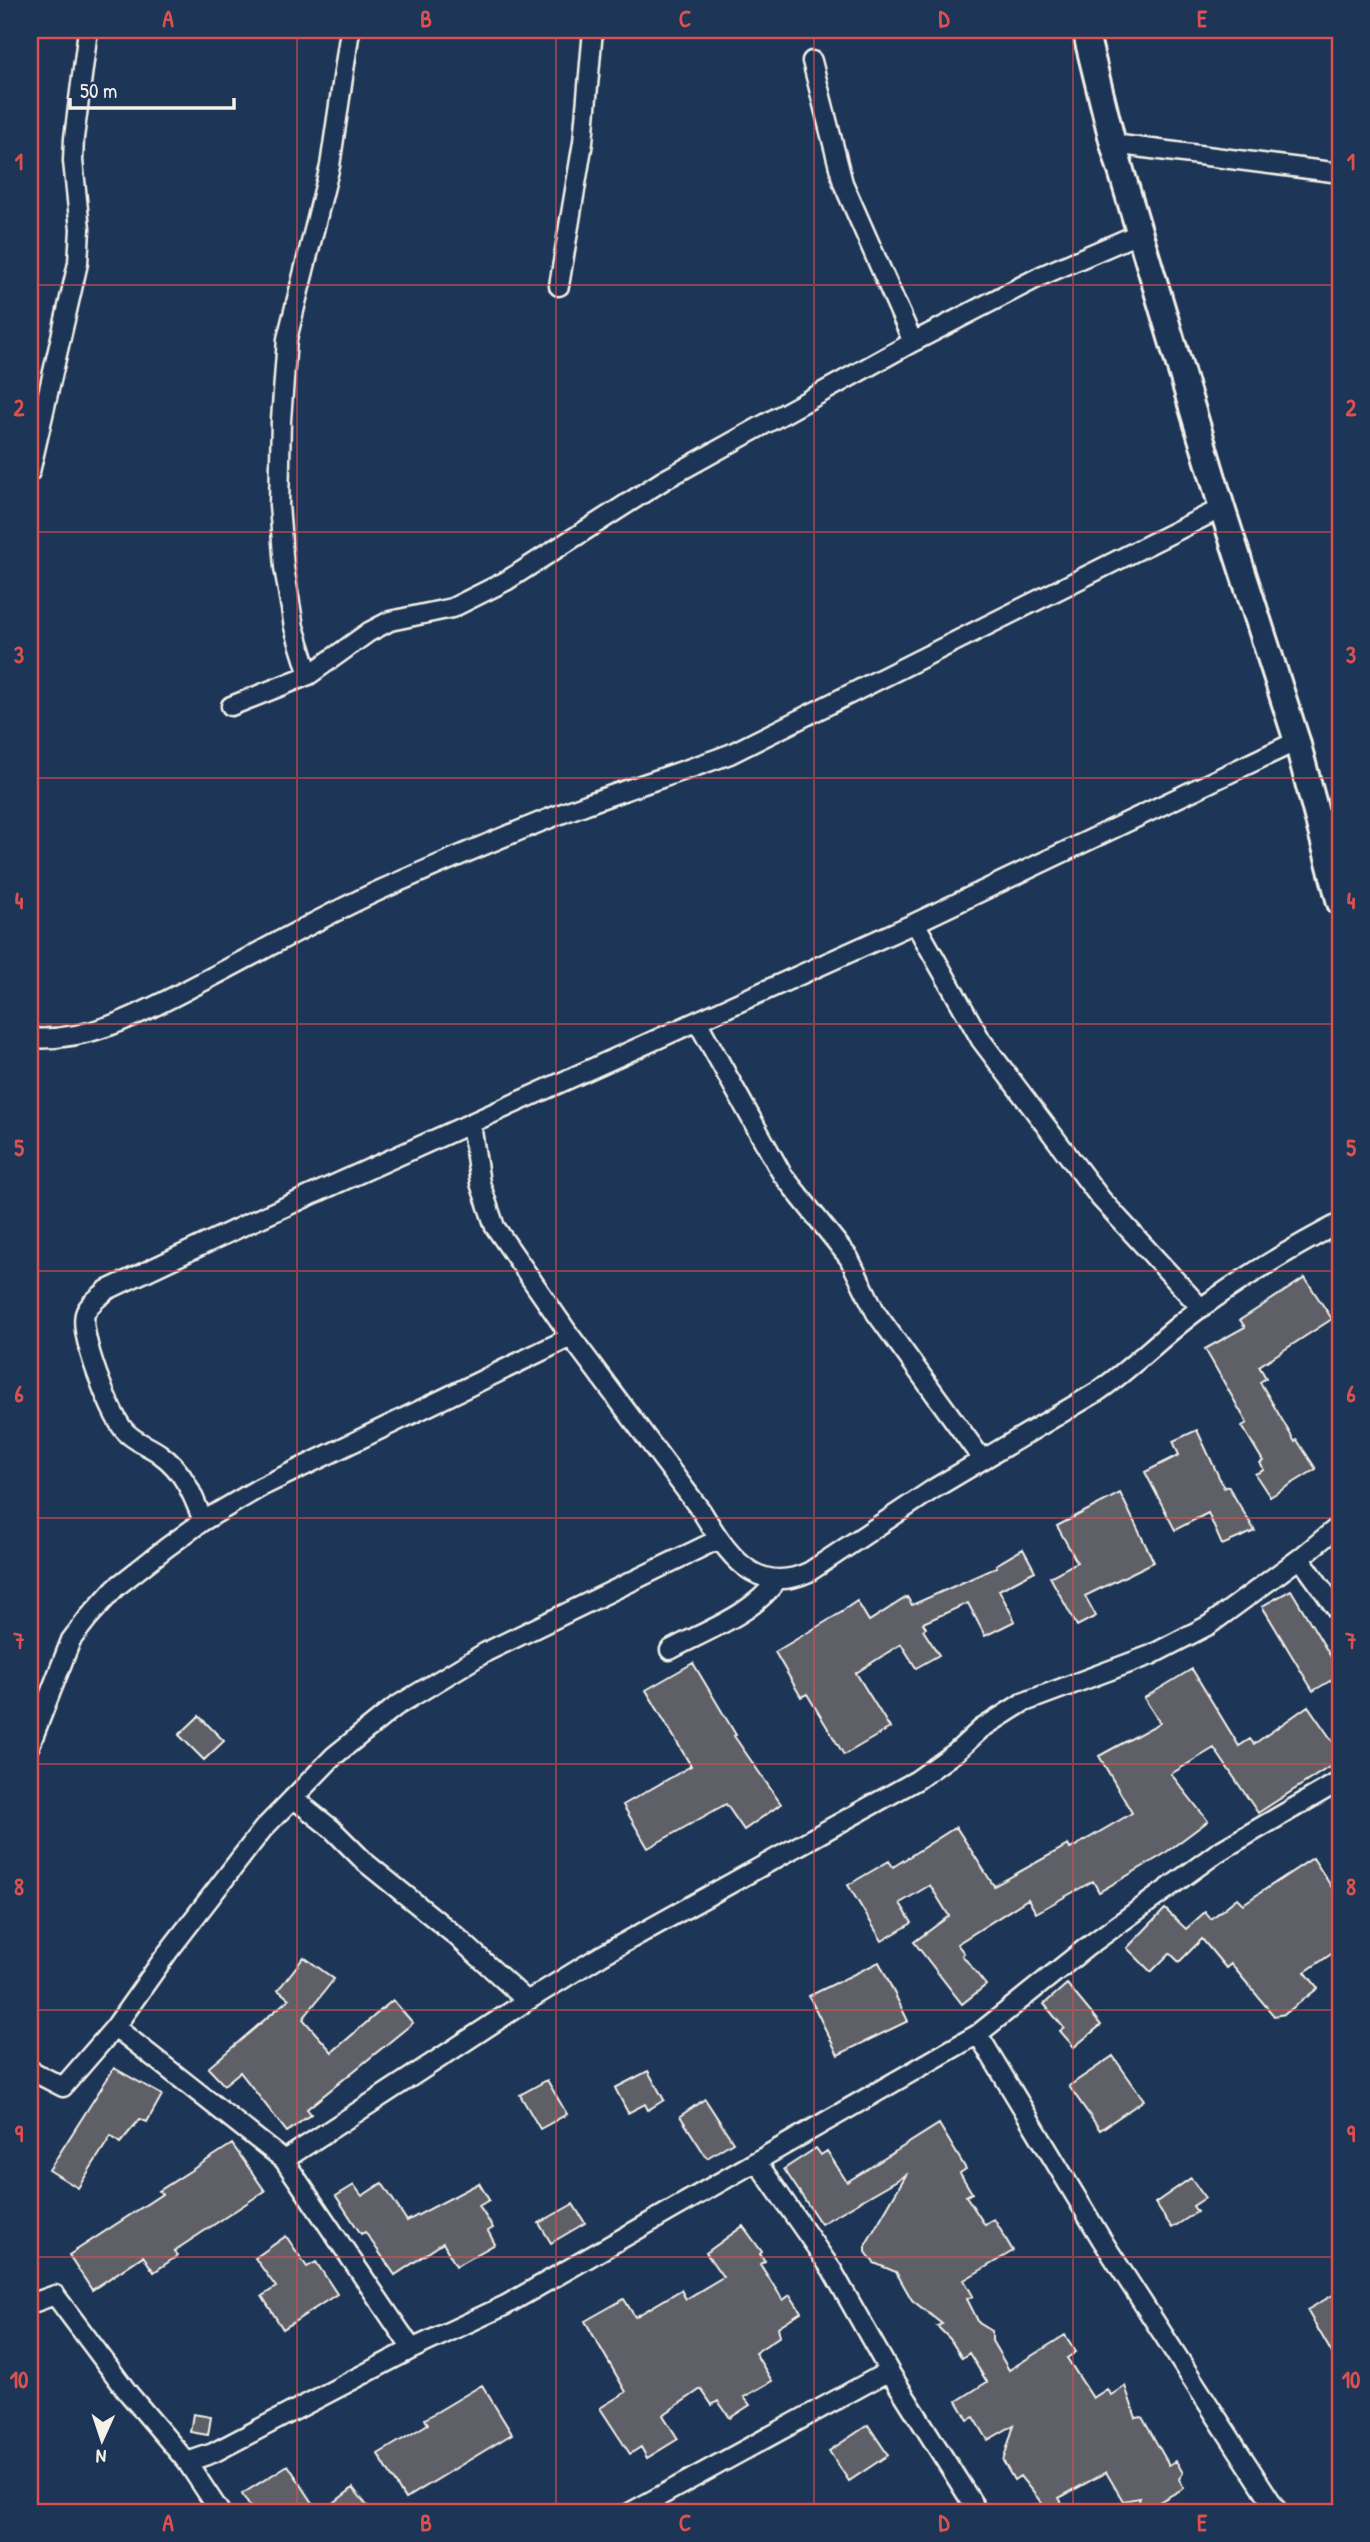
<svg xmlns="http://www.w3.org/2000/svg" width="1370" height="2542" font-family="'Patrick Hand',sans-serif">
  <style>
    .building { fill: #5e5e68; stroke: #f4f1e8; stroke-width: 2 }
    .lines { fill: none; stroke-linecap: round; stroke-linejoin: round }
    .street-casing { stroke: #f4f1e8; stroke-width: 23 }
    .secondary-casing { stroke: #f4f1e8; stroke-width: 30 }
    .street { stroke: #1d3557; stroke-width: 18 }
    .secondary { stroke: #1d3557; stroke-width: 24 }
    .grid { fill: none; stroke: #dc504e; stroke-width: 2; stroke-opacity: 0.55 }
    .neatline { fill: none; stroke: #dc504e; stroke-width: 2.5 }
    .grid-label { font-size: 23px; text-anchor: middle; font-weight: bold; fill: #dc504e }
  </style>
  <rect width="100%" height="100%" fill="#1d3557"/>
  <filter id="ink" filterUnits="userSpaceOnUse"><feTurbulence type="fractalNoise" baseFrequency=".0143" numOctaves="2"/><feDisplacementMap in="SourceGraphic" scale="14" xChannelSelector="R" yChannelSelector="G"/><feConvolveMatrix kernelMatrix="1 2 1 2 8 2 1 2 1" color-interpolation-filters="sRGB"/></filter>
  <g filter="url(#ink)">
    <path class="building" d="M1305 1278 1332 1319 1259 1366 1266 1378 1260 1382 1295 1442 1297 1440 1316 1469 1270 1497 1255 1474 1264 1470 1260 1463 1263 1461 1242 1426 1247 1423 1205 1349 1245 1327 1240 1320Z
      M1197 1430 1224 1488 1228 1486 1255 1531 1222 1545 1208 1513 1175 1530 1145 1472 1179 1455 1173 1441Z
      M1120 1493 1154 1562 1085 1596 1096 1616 1077 1626 1050 1577 1077 1562 1057 1526Z
      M1023 1549 1035 1571 999 1590 1015 1621 985 1636 968 1603 923 1623 926 1628 923 1630 939 1655 916 1668 901 1644 856 1673 890 1728 844 1755 807 1694 801 1697 775 1652 842 1612V1611L857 1601 869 1621 907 1597 912 1605 997 1567 996 1565Z
      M1291 1590 1340 1672V1675L1313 1691 1262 1606Z
      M693 1663 736 1735 734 1736 781 1804 744 1830 726 1804 648 1848 623 1805 691 1766 646 1690Z
      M1192 1669 1239 1746 1250 1739 1254 1744 1308 1706 1340 1752V1760L1258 1813 1214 1748 1171 1774 1208 1821 1161 1856 1099 1892 1093 1881 1036 1913 1028 1899 957 1944 964 1953 962 1955 986 1985 962 2004 914 1942 949 1916 930 1885 900 1903 912 1923 882 1941 848 1885 889 1861 893 1867 956 1827 994 1886 1068 1845 1070 1849 1132 1813 1099 1756 1160 1723 1144 1698Z
      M199 1716 224 1741 204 1760 179 1735Z
      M1313 1858 1340 1900V1948L1305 1972 1318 1988 1285 2014 1274 2016 1231 1964 1226 1968 1202 1939 1179 1962 1170 1953 1151 1972 1127 1948 1165 1909 1186 1929 1205 1912 1211 1919 1237 1898 1243 1904Z
      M304 1957 334 1979 303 2019 332 2052 393 2000 413 2023 307 2109 311 2114 287 2132 240 2072 224 2085 208 2068 289 1999 278 1990Z
      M879 1962 908 2021 838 2055 809 1996Z
      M1067 1984 1101 2025 1074 2047 1060 2031 1064 2028 1044 2004Z
      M1113 2056 1144 2100 1100 2130 1069 2086Z
      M114 2068 162 2095 147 2122 140 2119 120 2143 111 2136 78 2188 49 2170Z
      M648 2071 664 2100 648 2110 645 2104 628 2113 615 2088Z
      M547 2080 567 2114 540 2129 520 2095Z
      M705 2099 733 2142 707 2158 680 2116Z
      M939 2124 966 2169 960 2173 972 2193 966 2196 985 2225 994 2219 1013 2251 964 2280 973 2296 967 2299 979 2323 992 2331V2341L1009 2370 1065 2335 1076 2352 1067 2358 1093 2398 1107 2389 1111 2395 1125 2386 1136 2418 1142 2417 1169 2465 1176 2461 1183 2473 1179 2479 1184 2488 1141 2512H1135L1140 2498 1123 2501 1106 2472 1059 2498 1067 2512H1045V2507L1020 2476 1014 2480 1003 2461 1014 2425 988 2440 974 2417 968 2420 957 2401 987 2382 969 2353 962 2358 950 2339 937 2326 942 2324 912 2300 896 2272 874 2263 866 2252V2244L906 2175 821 2224 784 2169 816 2148 821 2155 827 2151 847 2182Z
      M232 2144 265 2191 174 2251 177 2256 154 2272 143 2256 92 2290 69 2255 162 2194 159 2191Z
      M1191 2178 1205 2198 1193 2206 1197 2212 1172 2228 1155 2203Z
      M382 2183 407 2221 479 2183 489 2200 479 2206 493 2228 488 2231 495 2244 456 2266 443 2243 395 2275 365 2232 361 2234 336 2196 354 2185 362 2196Z
      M573 2204 585 2223 551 2243 539 2223Z
      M743 2226 762 2252 760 2254 765 2261 760 2264 783 2300 790 2295 801 2312 778 2327 780 2336 755 2353 772 2381 744 2397 750 2405 730 2418 718 2401 712 2405 701 2389 663 2415 678 2439 647 2458 641 2447 630 2454 600 2408 626 2392 585 2321 624 2299 635 2317 681 2290 686 2299 723 2277 706 2253Z
      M286 2236 307 2267 316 2262 337 2294 283 2329 262 2296 276 2287 255 2258Z
      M1340 2291V2367L1307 2310Z
      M482 2385 512 2434 405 2499 378 2454 428 2424 425 2419Z
      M193 2414 211 2417 208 2435 190 2432Z
      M868 2425 888 2455 849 2481 829 2451Z
      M288 2465 319 2512H253L242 2494Z
      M353 2488 372 2512H322Z"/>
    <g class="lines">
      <defs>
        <path id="street" d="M812 61 843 183 913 342
          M1113 144 1340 173
          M559 286 583 142 593 30
          M30 472 78 263 80 229 73 161 74 138 88 30
          M309 675 294 627 284 567 279 505 281 420 287 339 330 166 350 30
          M231 706 309 675 369 632 390 621 452 608 506 581 664 480 913 342 1043 275 1140 233
          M915 923 981 1040 1101 1199 1201 1308
          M697 1021 782 1174 849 1258 876 1313 982 1459
          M30 1038C93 1043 149 1009 204 981 262 951 319 918 378 891 446 861 515 831 584 805 632 787 682 772 730 754L1222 508
          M471 1124 480 1183 495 1227 571 1337 702 1512C727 1553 755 1597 809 1572L935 1488 1097 1392C1134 1367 1165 1333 1202 1307 1245 1277 1293 1247 1340 1223
          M203 1521C193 1495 184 1471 160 1454 148 1445 134 1442 124 1430 110 1414 79 1334 85 1314 88 1304 100 1297 107 1290L249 1223 915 923 1297 741
          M1300 1558 1340 1614
          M670 1650C707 1630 752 1615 777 1580
          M30 1745 71 1640 88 1618 115 1588 166 1548 203 1521 261 1487 571 1337
          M293 1798 332 1829 366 1863 456 1936 527 2001
          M115 2027 284 2160 412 2349
          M978 2034 1102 2240 1278 2512
          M30 2070 63 2087 115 2027 168 1952 263 1829 334 1756 395 1707 486 1652 719 1539
          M284 2160 527 2001 602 1955 917 1780 956 1752 981 1729 1022 1703 1151 1655 1209 1625 1300 1558 1340 1525
          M757 2162 832 2270 889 2371 978 2512
          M30 2304 55 2295 129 2394 187 2462 220 2512
          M187 2462 213 2453 412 2349 506 2305 978 2034 1087 1947 1218 1852 1340 1781
          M631 2512 889 2371"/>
        <path id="secondary" d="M1085 30 1113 144 1222 508 1297 741 1340 903"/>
      </defs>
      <use href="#street" class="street-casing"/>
      <use href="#secondary" class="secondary-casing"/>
      <use href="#street" class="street"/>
      <use href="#secondary" class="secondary"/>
    </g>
  </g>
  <path class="grid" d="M297 30V2512M556 30V2512M814 30V2512M1073 30V2512M30 285H1340M30 532H1340M30 778H1340M30 1024H1340M30 1271H1340M30 1518H1340M30 1764H1340M30 2010H1340M30 2257H1340"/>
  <rect width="1370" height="2542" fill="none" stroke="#1d3557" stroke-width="77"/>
  <g transform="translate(102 2440) rotate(183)" stroke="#1d3557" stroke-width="5" paint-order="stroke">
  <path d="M0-5L12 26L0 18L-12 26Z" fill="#f4f1e8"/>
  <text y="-10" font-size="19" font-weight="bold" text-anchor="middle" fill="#f4f1e8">N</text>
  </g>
  <path d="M70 98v10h164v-10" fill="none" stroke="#f4f1e8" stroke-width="3.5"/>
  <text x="80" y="98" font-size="21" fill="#f4f1e8" stroke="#1d3557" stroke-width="5" paint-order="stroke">50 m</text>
  <rect x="38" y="38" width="1294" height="2466" class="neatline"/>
  <g class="grid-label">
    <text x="168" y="27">A</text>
    <text x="426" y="27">B</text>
    <text x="685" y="27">C</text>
    <text x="944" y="27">D</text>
    <text x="1202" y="27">E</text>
    <text x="19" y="170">1</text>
    <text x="1351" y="170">1</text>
    <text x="19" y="416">2</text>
    <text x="1351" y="416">2</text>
    <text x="19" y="663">3</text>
    <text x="1351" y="663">3</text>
    <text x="19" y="909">4</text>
    <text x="1351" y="909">4</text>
    <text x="19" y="1156">5</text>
    <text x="1351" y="1156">5</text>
    <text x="19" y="1402">6</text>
    <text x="1351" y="1402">6</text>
    <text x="19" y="1649">7</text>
    <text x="1351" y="1649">7</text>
    <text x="19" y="1895">8</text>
    <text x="1351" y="1895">8</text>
    <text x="19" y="2142">9</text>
    <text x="1351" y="2142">9</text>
    <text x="19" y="2388">10</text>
    <text x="1351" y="2388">10</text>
    <text x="168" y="2531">A</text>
    <text x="426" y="2531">B</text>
    <text x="685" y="2531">C</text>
    <text x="944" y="2531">D</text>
    <text x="1202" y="2531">E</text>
  </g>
</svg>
